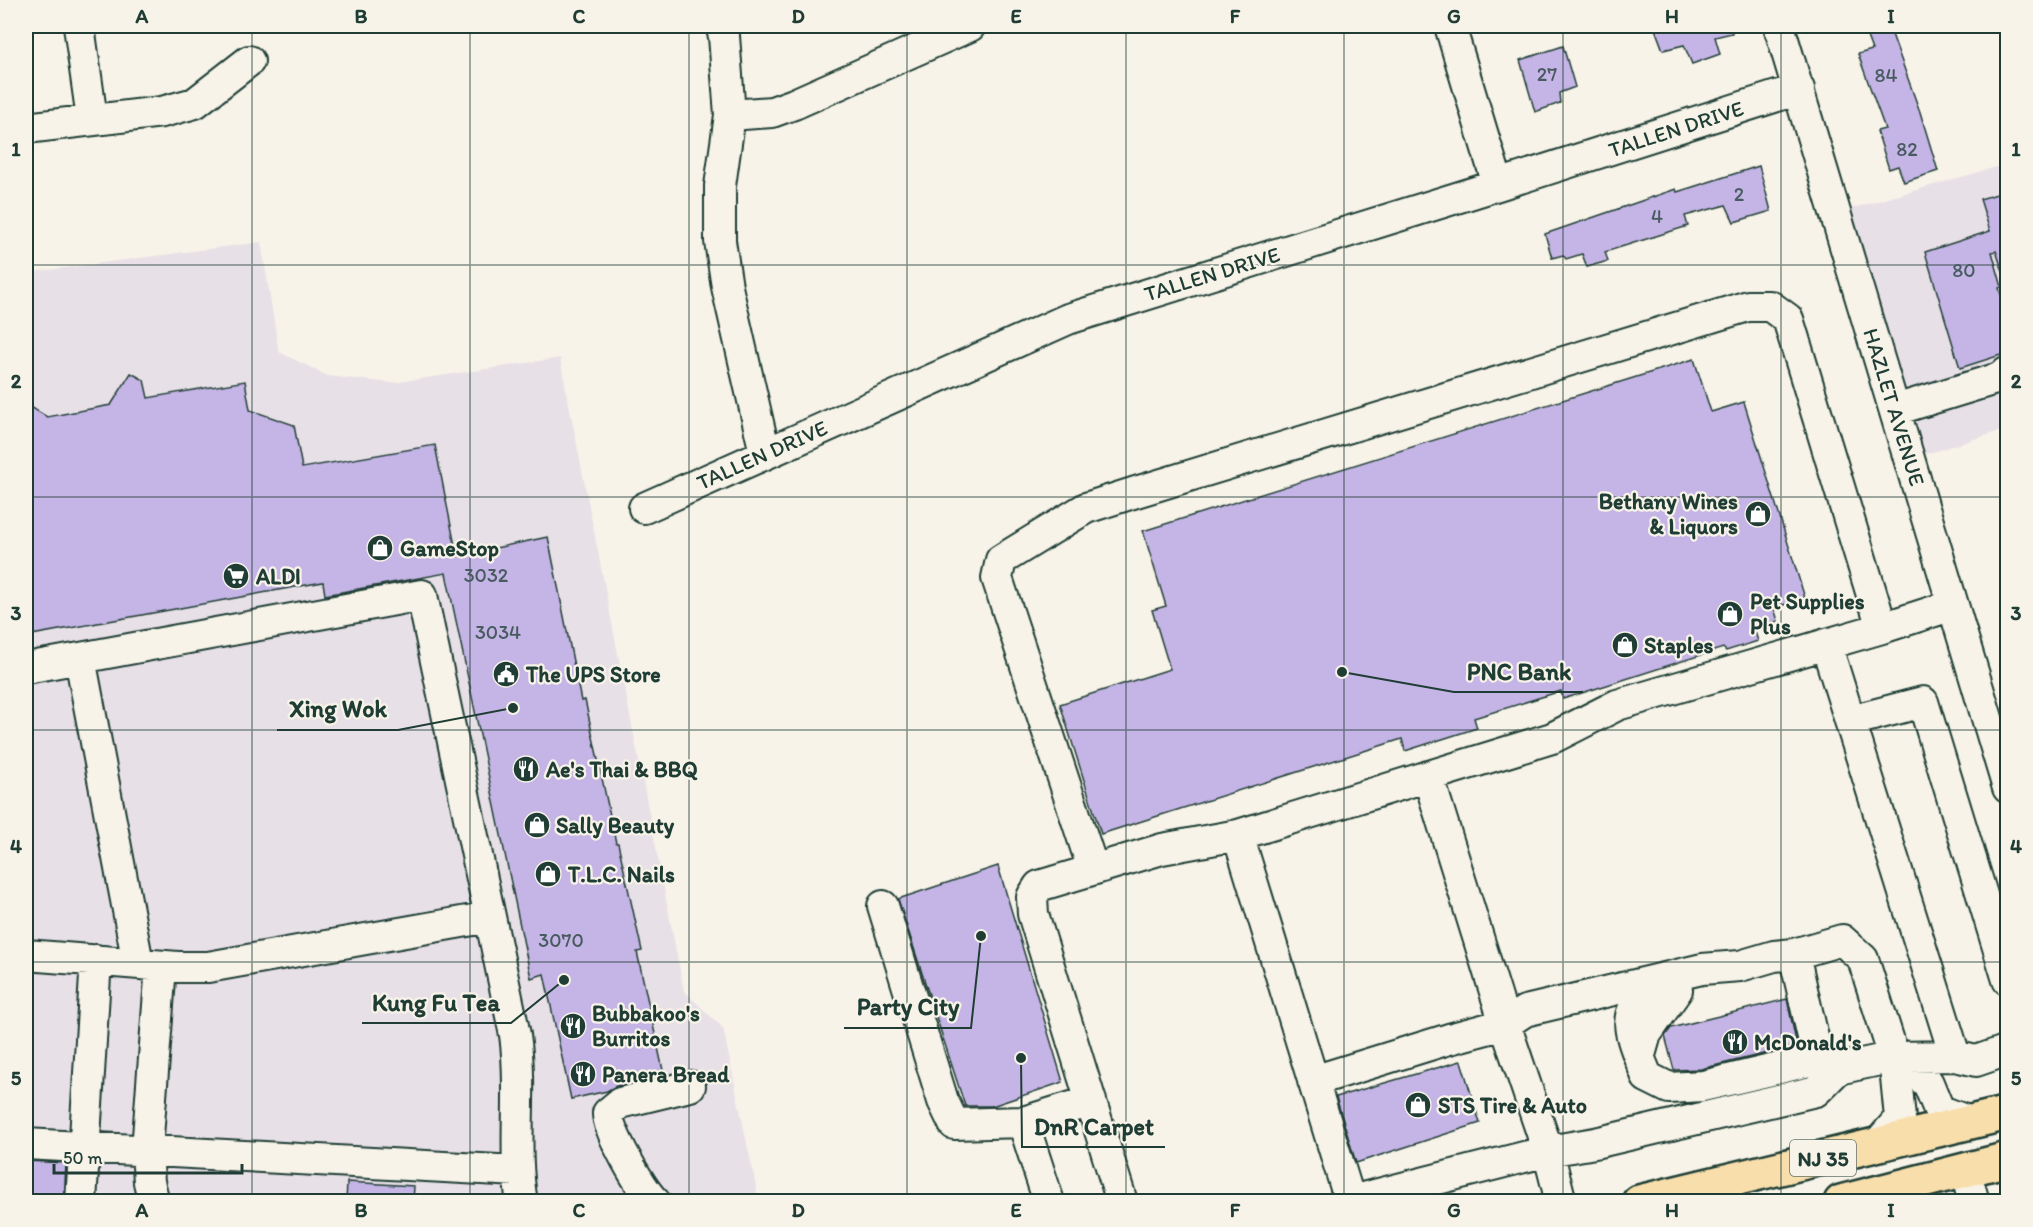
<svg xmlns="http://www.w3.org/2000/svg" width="2033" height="1227" font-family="Itim,sans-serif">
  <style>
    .built { fill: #e8e0e7 }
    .building { fill: #c5b5e6; stroke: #1f3d34; stroke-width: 1.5 }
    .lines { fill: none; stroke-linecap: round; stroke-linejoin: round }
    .minor-casing { stroke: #1f3d34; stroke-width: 34 }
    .highway-casing { stroke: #1f3d34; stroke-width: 38 }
    .minor { stroke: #f7f3e8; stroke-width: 30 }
    .highway { stroke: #f8deab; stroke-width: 33 }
    .grid { fill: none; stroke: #1f3d34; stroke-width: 1.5; stroke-opacity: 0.55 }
    .labels { text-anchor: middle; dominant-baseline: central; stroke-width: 4.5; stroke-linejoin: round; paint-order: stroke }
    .number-label { font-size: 20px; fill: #485b60 }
    .shield { fill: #f7f3e8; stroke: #60746a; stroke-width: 1.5 }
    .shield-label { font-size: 21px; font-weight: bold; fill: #1f3d34 }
    .street-label { font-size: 22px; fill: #1f3d34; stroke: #f7f3e8 }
    .poi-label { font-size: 22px; font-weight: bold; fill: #1f3d34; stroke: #f7f3e8; text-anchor: start }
    .leader { fill: none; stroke: #1f3d34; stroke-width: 2 }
    .callout-dot { fill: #1f3d34; stroke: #f7f3e8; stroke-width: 2 }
    .callout-label { font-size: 24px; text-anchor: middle; font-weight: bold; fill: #1f3d34; stroke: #f7f3e8; stroke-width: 4.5; stroke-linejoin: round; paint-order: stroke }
    .neatline { fill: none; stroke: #1f3d34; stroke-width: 2 }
    .grid-label { font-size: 20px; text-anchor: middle; font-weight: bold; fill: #1f3d34 }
  </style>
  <rect width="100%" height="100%" fill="#f7f3e8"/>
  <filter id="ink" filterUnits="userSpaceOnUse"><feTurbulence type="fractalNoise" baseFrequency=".0167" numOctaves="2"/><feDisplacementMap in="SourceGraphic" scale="12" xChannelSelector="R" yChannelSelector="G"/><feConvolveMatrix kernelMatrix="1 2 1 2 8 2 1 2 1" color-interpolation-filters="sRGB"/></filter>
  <g filter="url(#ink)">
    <path class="built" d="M2007 164V429L1910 459 1836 213Z
      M261 242 279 352 328 376 392 383 560 358 684 991 723 1028 759 1201H26V273Z"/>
    <path class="building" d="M1654 26H1731L1732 33 1715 37 1720 54 1692 64 1684 45 1663 50Z
      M1863 26H1889L1920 112 1938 171 1904 182 1898 166 1889 169 1877 131 1885 129 1858 54 1872 50Z
      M1563 46 1575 87 1559 93 1560 103 1535 112 1520 60Z
      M1759 166 1771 211 1734 222 1726 205 1685 216 1688 226 1605 252 1608 261 1587 267 1582 254 1566 259 1563 255 1552 258 1545 234 1676 189 1677 192Z
      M2007 191V272H2003L1996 251 1992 252 2002 287 1999 288 2007 315V353L1960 368 1925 252 1990 231 1980 199Z
      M1694 359 1711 412 1744 402 1805 598 1774 608 1778 621 1754 629 1758 641 1726 651 1723 648 1563 699 1561 691 1474 718 1477 728 1405 751 1402 739 1101 834 1060 704 1170 669 1152 610 1166 606 1143 531Z
      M131 373 144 380 148 398 245 381 250 410 294 425 302 468 435 445 457 556 548 537 581 701 585 700 616 843H618L642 951 637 952 664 1075 616 1086 607 1091 571 1099 544 974 531 978 446 573 325 595 323 582 26 636V404L47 417 111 405Z
      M998 866 1063 1082 992 1106H965L898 899Z
      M1787 999 1797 1046 1701 1069 1674 1070 1665 1036 1671 1028Z
      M1461 1061 1480 1123 1356 1163 1336 1097Z
      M26 1161 66 1163 64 1202H26Z
      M347 1182 414 1186 413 1202H346Z"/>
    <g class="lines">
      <defs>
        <path id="minor" d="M79 26 92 119
          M721 26 724 36 730 115 720 186V241L727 287 765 453
          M1450 26 1498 185
          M1779 26 2008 788
          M730 115 772 112 794 104 970 26
          M26 128 162 112 195 103 249 61
          M1895 410 1999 378 2008 372
          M644 508 1068 319 1498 185 1799 89
          M1826 644 1955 1056
          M80 658 138 963
          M26 668 422 595 515 1035C523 1091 512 1147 522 1202
          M1850 721 1923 702 2008 980
          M1428 776 1505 1024 1548 1151 1561 1202
          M1238 835 1350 1201
          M1093 869 997 578 1001 560 1086 508 1136 492 1748 306H1770L1788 319 1882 628
          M883 906 943 1101 954 1124 1023 1122 1091 1101
          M1794 954 1818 1059
          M26 955 178 967H208L490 917
          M1671 991C1662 993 1650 994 1643 999 1616 1018 1639 1053 1647 1077L1669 1088 1703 1086 1818 1059 1838 1069
          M1640 1055 1646 1034 1677 990
          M1894 1057 1928 1083 1939 1110 1970 1122
          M1313 1081 1449 1039 1505 1024 1525 1011 1702 969 1740 966 1774 956 1794 954 1842 940 1863 959 1894 1057 1900 1118 1876 1146
          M1023 1122 1049 1202
          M26 1144 518 1171
          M1965 1170 1974 1202
          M81 1202 96 960
          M154 1202 149 1182 147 1150 161 966
          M655 1202C642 1191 606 1128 608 1113L620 1103 690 1086
          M1122 1202 1033 914 1032 897 1039 886 1162 849 1238 835 1552 738 1617 705 1882 628 1953 605
          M1347 1202 1548 1151 1595 1143 1816 1091 1838 1069 1894 1057 1955 1056 1976 1061 2008 1050"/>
        <path id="highway" d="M1639 1202 2008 1113
          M1841 1202 2008 1159"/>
      </defs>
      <use href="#minor" class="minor-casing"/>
      <use href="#highway" class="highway-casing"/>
      <use href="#minor" class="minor"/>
      <use href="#highway" class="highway"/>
    </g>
  </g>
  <path class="grid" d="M252 26V1202M470 26V1202M689 26V1202M907 26V1202M1126 26V1202M1344 26V1202M1563 26V1202M1781 26V1202M26 265H2008M26 497H2008M26 730H2008M26 962H2008"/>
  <defs>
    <symbol id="shop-disc" viewBox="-11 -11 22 22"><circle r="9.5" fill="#1f3d34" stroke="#f7f3e8"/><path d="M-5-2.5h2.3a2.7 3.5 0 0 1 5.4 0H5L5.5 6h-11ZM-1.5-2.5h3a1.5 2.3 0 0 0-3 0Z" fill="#fff"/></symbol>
    <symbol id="supermarket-disc" viewBox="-11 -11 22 22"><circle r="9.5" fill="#1f3d34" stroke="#f7f3e8"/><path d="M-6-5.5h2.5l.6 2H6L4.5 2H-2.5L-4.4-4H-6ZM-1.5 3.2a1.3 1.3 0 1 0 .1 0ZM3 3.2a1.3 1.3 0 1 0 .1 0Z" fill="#fff"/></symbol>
    <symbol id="civic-disc" viewBox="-11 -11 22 22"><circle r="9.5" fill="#1f3d34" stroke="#f7f3e8"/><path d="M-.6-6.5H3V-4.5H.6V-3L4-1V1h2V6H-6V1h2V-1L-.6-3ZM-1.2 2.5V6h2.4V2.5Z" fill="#fff"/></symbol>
    <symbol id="restaurant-disc" viewBox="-11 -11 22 22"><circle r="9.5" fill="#1f3d34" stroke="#f7f3e8"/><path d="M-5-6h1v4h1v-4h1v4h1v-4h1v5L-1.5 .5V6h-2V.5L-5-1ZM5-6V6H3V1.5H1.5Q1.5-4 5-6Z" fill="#fff"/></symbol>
  </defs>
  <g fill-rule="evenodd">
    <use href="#shop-disc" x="1743" y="499" width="30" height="30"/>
    <use href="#shop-disc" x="365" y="533" width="30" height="30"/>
    <use href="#supermarket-disc" x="221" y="561" width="30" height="30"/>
    <use href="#shop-disc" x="1715" y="599" width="30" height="30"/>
    <use href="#shop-disc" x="1610" y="630" width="30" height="30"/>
    <use href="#civic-disc" x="491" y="659" width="30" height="30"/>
    <use href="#restaurant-disc" x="511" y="754" width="30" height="30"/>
    <use href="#shop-disc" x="522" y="810" width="30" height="30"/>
    <use href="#shop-disc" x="533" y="859" width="30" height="30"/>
    <use href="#restaurant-disc" x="558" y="1011" width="30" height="30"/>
    <use href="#restaurant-disc" x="1720" y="1027" width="30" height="30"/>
    <use href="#restaurant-disc" x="568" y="1059" width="30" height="30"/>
    <use href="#shop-disc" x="1403" y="1090" width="30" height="30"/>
  </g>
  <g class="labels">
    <g class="number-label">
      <text x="1547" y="74">27</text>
      <text x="1886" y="75">84</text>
      <text x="1907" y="149">82</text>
      <text x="1739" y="194">2</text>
      <text x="1657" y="216">4</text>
      <text x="1964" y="270">80</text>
      <text x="486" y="575">3032</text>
      <text x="498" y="632">3034</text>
      <text x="561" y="940">3070</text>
    </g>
    <rect class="shield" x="1790" y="1140" width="66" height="36" rx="4.5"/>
    <g class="shield-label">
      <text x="1823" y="1158">NJ 35</text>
    </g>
    <g class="street-label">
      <text transform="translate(1676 129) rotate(-18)">TALLEN DRIVE</text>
      <text transform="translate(1212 274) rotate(-17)">TALLEN DRIVE</text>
      <text transform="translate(1894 407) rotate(73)">HAZLET AVENUE</text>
      <text transform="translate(762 455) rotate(-24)">TALLEN DRIVE</text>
    </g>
    <g class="poi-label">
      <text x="1738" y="501" text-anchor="end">Bethany Wines<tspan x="1738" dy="25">&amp; Liquors</tspan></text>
      <text x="400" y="548">GameStop</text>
      <text x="256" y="576">ALDI</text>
      <text x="1750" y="601">Pet Supplies<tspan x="1750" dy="25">Plus</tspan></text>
      <text x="1644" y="645">Staples</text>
      <text x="526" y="674">The UPS Store</text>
      <text x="546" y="769">Ae's Thai &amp; BBQ</text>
      <text x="556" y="825">Sally Beauty</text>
      <text x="568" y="874">T.L.C. Nails</text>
      <text x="592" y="1013">Bubbakoo's<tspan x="592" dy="25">Burritos</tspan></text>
      <text x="1754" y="1042">McDonald's</text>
      <text x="602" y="1074">Panera Bread</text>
      <text x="1438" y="1105">STS Tire &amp; Auto</text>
    </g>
  </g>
  <path class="leader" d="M1342 672L1454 692H1583M513 708L398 730H277M564 980L511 1023H362M981 936L971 1028H844M1021 1058L1022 1147H1165"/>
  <g class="callout-dot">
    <circle cx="1342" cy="672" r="6"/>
    <circle cx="513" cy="708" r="6"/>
    <circle cx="564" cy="980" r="6"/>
    <circle cx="981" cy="936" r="6"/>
    <circle cx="1021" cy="1058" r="6"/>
  </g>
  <g class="callout-label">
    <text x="1519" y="680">PNC Bank</text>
    <text x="338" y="717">Xing Wok</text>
    <text x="436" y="1011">Kung Fu Tea</text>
    <text x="908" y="1015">Party City</text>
    <text x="1094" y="1135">DnR Carpet</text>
  </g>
  <rect width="2033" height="1227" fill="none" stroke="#f7f3e8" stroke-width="66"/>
  <path d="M54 1164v9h188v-9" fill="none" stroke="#1f3d34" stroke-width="3"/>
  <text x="63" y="1164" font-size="18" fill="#1f3d34" stroke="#f7f3e8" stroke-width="4.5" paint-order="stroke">50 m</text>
  <rect x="33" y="33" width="1967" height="1161" class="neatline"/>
  <g class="grid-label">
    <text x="142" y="23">A</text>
    <text x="361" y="23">B</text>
    <text x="579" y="23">C</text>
    <text x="798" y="23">D</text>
    <text x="1016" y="23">E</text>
    <text x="1235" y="23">F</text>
    <text x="1454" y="23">G</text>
    <text x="1672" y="23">H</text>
    <text x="1891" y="23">I</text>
    <text x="16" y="156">1</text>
    <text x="2016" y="156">1</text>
    <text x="16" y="388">2</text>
    <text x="2016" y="388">2</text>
    <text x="16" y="620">3</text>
    <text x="2016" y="620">3</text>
    <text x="16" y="853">4</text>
    <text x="2016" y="853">4</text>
    <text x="16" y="1085">5</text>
    <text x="2016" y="1085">5</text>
    <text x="142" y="1217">A</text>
    <text x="361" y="1217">B</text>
    <text x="579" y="1217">C</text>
    <text x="798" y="1217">D</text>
    <text x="1016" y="1217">E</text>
    <text x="1235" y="1217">F</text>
    <text x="1454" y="1217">G</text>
    <text x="1672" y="1217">H</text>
    <text x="1891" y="1217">I</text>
  </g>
</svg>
